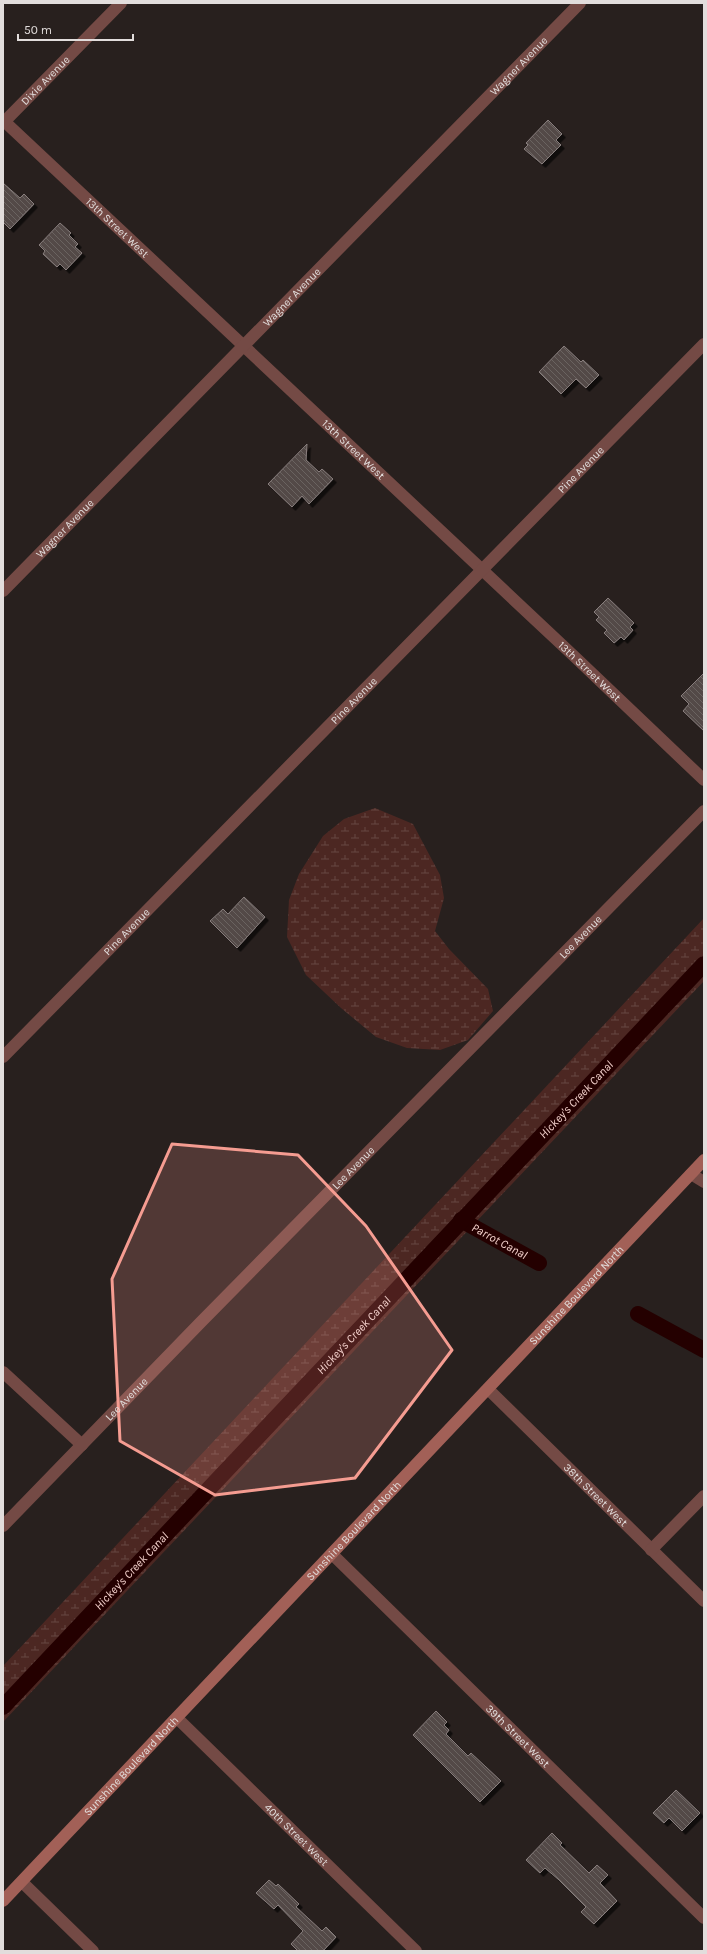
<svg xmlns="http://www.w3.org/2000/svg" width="707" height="1954" font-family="Karla,sans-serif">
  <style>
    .wetland { fill: url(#wetland-marsh) }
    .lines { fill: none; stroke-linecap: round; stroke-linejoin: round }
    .canal { stroke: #240000; stroke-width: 16 }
    .building { fill: url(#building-back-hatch); stroke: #887e7d; filter: url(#shadow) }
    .street { stroke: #744a45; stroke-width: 12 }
    .secondary { stroke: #a26057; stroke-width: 12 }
    .marked { fill: #f59c91; fill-opacity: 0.2; stroke: #f59c91; stroke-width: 3; stroke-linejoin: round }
    .labels { text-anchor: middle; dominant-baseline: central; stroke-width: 3; stroke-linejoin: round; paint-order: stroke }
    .street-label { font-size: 11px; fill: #e2dddc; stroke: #28201e }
    .water-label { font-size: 12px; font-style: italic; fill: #f4d1cc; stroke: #28201e }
  </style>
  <defs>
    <pattern id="wetland-marsh" width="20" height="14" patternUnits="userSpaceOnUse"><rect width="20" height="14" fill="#4c2722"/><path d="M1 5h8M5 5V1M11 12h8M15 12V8" fill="none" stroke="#664642"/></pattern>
    <pattern id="building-back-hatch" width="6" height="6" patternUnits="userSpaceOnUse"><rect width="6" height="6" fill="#524947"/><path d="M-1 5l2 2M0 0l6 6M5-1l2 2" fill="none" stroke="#6b6361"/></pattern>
    <filter id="shadow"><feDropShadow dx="3.5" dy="3.5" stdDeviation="0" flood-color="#0009"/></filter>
  </defs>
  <rect width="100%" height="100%" fill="#28201e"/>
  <path class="wetland" d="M375 808 413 824 440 875 444 898 435 931 449 949 488 989 493 1011 468 1040 440 1050 407 1048 376 1037 341 1008 306 975 287 937 289 900 299 874 323 836 344 819Z
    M704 918V981L3 1722V1666Z"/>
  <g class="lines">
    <g class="canal">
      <path id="s1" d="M461 1220 539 1263"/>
      <path d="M638 1314 704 1350"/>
      <path id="s2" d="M3 1707 704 964"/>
    </g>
  </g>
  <path class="building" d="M548 120 562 134 556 140 561 145 542 164 524 149 528 145 526 143Z
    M3 183 20 198 24 194 34 204 10 229 3 222Z
    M60 223 71 233 69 235 78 244 75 247 82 253 66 270 60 264 57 267 43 254 45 251 39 245Z
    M564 346 581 362 583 360 599 375 586 388 576 379 561 394 539 372Z
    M307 444 306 460 319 472 322 469 333 479 309 504 302 496 292 507 268 484Z
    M608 598 634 623 630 627 633 630 624 640 621 637 614 643 604 633 607 630 596 620 599 617 594 612Z
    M704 673V731L683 711 689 704 681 696Z
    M244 897 265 917 237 948 210 921 223 909 228 914Z
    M436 1711 447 1722 444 1725 449 1730 446 1734 468 1756 471 1753 501 1781 480 1802 413 1735Z
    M676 1790 700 1813 682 1831 669 1818 664 1823 653 1813Z
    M552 1833 562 1843 560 1845 589 1873 597 1865 608 1875 600 1883 617 1901 594 1924 581 1912 586 1907 558 1879 545 1868 540 1873 526 1860Z
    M269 1880 276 1886 278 1884 299 1904 296 1907 322 1931 326 1927 336 1937 323 1951H298L291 1944 303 1931 278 1905 274 1909 256 1893Z"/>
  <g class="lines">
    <g class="street">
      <path id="s3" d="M3 120 576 658 704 780"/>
      <path id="s4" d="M3 123 121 3"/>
      <path id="s5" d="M3 591 580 3"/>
      <path id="s6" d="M3 1057 704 344"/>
      <path d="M691 1174 704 1182"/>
      <path d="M3 1372 82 1445"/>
      <path id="s7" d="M488 1389 704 1601"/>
      <path id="s8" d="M3 1526 200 1323 704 811"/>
      <path d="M651 1550 704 1496"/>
      <path id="s9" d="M332 1554 704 1918"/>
      <path id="s10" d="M177 1718 416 1951"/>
      <path d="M22 1882 93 1951"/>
    </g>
    <path class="secondary" id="s11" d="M3 1901 704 1160"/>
  </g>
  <path class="marked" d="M172 1144 298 1155 366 1226 452 1350 355 1478 215 1495 120 1441 112 1279Z"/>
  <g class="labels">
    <g class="street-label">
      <text stroke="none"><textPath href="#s5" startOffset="736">Wagner Avenue</textPath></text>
      <text stroke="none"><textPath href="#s4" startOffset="60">Dixie Avenue</textPath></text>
      <text stroke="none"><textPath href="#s3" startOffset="157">13th Street West</textPath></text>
      <text stroke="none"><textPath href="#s5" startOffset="412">Wagner Avenue</textPath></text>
      <text stroke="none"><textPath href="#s3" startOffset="481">13th Street West</textPath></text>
      <text stroke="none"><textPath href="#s6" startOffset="824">Pine Avenue</textPath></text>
      <text stroke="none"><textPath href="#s5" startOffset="88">Wagner Avenue</textPath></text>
      <text stroke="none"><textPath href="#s3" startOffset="805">13th Street West</textPath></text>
      <text stroke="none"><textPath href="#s6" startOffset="500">Pine Avenue</textPath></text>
      <text stroke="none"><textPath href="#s6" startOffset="176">Pine Avenue</textPath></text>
      <text stroke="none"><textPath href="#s8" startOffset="825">Lee Avenue</textPath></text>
      <text stroke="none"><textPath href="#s8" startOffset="501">Lee Avenue</textPath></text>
      <text stroke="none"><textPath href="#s11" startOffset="834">Sunshine Boulevard North</textPath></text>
      <text stroke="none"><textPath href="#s8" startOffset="177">Lee Avenue</textPath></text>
      <text stroke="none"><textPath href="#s7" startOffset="151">38th Street West</textPath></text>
      <text stroke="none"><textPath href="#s11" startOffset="510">Sunshine Boulevard North</textPath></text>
      <text stroke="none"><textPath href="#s9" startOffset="260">39th Street West</textPath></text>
      <text stroke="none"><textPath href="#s11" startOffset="186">Sunshine Boulevard North</textPath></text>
      <text stroke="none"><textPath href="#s10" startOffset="167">40th Street West</textPath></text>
    </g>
    <g class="water-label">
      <text stroke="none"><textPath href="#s2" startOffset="835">Hickey's Creek Canal</textPath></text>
      <text stroke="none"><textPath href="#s1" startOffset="44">Parrot Canal</textPath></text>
      <text stroke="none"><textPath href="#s2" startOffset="511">Hickey's Creek Canal</textPath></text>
      <text stroke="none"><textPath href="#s2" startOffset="187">Hickey's Creek Canal</textPath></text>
    </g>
  </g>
  <rect width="707" height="1954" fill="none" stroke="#e2dddc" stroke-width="8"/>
  <path d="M18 34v6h115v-6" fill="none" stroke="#e2dddc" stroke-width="2"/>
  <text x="24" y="34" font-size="12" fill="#e2dddc" stroke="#28201e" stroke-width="3" paint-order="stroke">50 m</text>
</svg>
